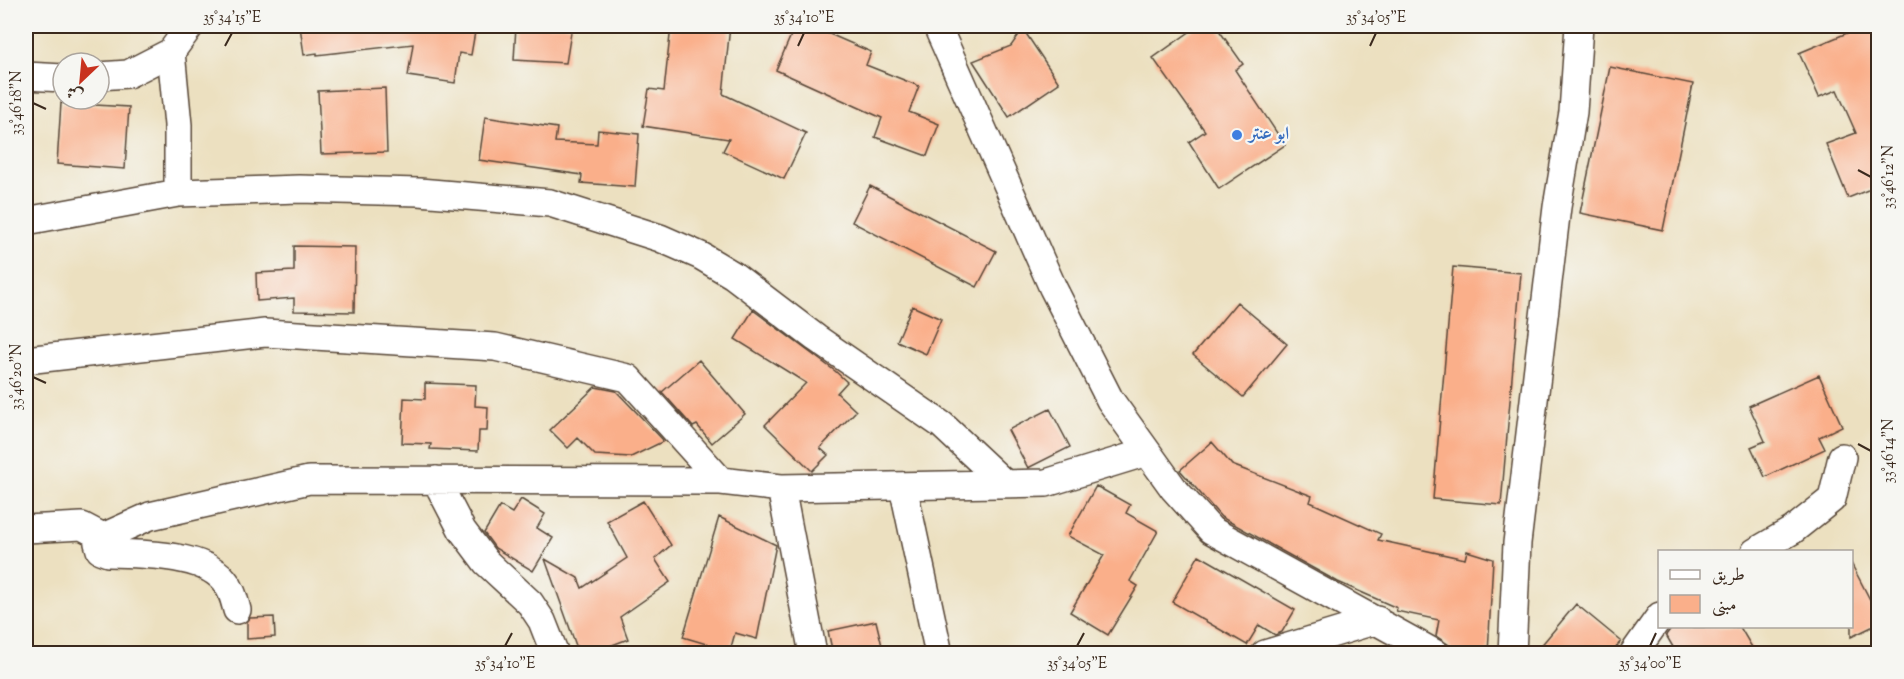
<svg xmlns="http://www.w3.org/2000/svg" width="1904" height="679" font-family="'Sorts Mill Goudy',Amiri,serif">
  <style>
    .building { fill: #faaf8a }
    .lines { fill: none; stroke-linecap: round; stroke-linejoin: round }
    .street-casing { stroke: #564536; stroke-width: 30 }
    .street { stroke: #fff; stroke-width: 27 }
    .ticks { fill: none; stroke: #3b2a1e; stroke-width: 2 }
    .shop-dot { fill: #3f7fe0; stroke: #f6f6f2; stroke-width: 2 }
    .labels { text-anchor: middle; dominant-baseline: central; stroke-width: 4.5; stroke-linejoin: round; paint-order: stroke }
    .shop-label { font-size: 18px; font-weight: bold; fill: #366cbe; stroke: #f6f6f2; text-anchor: start }
    .neatline { fill: none; stroke: #3b2a1e; stroke-width: 2 }
    .ticks-label { font-size: 15px; text-anchor: middle; fill: #3b2a1e }
  </style>
  <rect width="100%" height="100%" fill="#f6f6f2"/>
  <filter id="ink" filterUnits="userSpaceOnUse"><feTurbulence type="fractalNoise" baseFrequency=".0167" numOctaves="2"/><feDisplacementMap in="SourceGraphic" scale="12" xChannelSelector="R" yChannelSelector="G"/><feConvolveMatrix kernelMatrix="1 2 1 2 8 2 1 2 1" color-interpolation-filters="sRGB"/></filter>
  <filter id="wash" filterUnits="userSpaceOnUse"><feTurbulence type="fractalNoise" baseFrequency=".008" numOctaves="4" result="noise"/><feDisplacementMap in="SourceGraphic" scale="24" xChannelSelector="R" yChannelSelector="G"/><feGaussianBlur stdDeviation="1.35" result="paint"/><feColorMatrix in="noise" values="0 0 0 0 0 0 0 0 0 0 0 0 0 0 0 0 0 1.4 0 .05"/><feComposite in="paint" operator="in"/></filter>
  <g filter="url(#wash)">
    <rect width="100%" height="100%" fill="#ece0c0"/>
    <g id="blocks">
      <path class="building" d="M300 26H476L471 55 459 53 455 83 408 76 413 44 317 55V53L304 55Z
        M516 26H572L566 63 514 60Z
        M671 26H730L723 94 806 133 784 179 723 151 729 139 643 126 649 89 664 91Z
        M795 26H811L871 52 866 65 919 86 909 112 939 124 927 156 875 137 882 118 776 70Z
        M1198 26H1216L1243 64 1235 70 1285 145 1219 189 1189 142 1205 131 1153 58Z
        M1864 26H1878V186L1848 198 1826 144 1856 133 1837 90 1819 97 1799 53Z
        M1023 29 1059 83 1009 117 973 61 1011 46Z
        M1610 67 1693 84 1663 230 1580 213Z
        M385 88 387 152 321 154 318 91Z
        M61 103 129 107 125 169 57 164Z
        M485 117 557 128 555 142 597 144 598 130 639 134 635 187 581 183 582 175 479 160Z
        M870 186 996 251 977 287 852 222Z
        M294 246 355 247 354 312 294 311V298L257 301 256 273 294 271Z
        M1453 267 1521 273 1501 505 1433 499Z
        M1237 302 1287 344 1243 397 1193 355Z
        M912 306 941 319 926 354 897 341Z
        M753 310 835 371 847 382 837 393 856 411 820 448 828 455 812 471 765 425 806 383 735 339Z
        M699 360 745 414 712 443 697 425 693 427 662 392Z
        M1819 375 1842 426 1819 437 1825 449 1765 477 1751 447 1765 441 1749 406Z
        M425 383 476 385 475 406 488 407 487 431H479L478 451 430 449 431 444 402 443 404 398 425 399Z
        M595 387 616 391 664 441 631 457 595 455 578 438 568 448 550 430Z
        M1050 409 1070 447 1028 468 1008 430Z
        M1212 442 1232 465 1312 496 1310 502 1381 534 1378 540 1465 559 1467 551 1493 559 1488 654 1451 652 1449 645 1436 636 1439 620 1396 611 1397 608 1338 582 1221 517 1180 470Z
        M1096 486 1130 505 1126 513 1158 531 1130 581 1138 586 1108 635 1070 612 1104 555 1068 536Z
        M521 499 545 514 537 528 553 538 533 571 495 548 484 533 500 506 512 513Z
        M643 501 671 545 655 559 670 582 620 617 628 639 589 654H579L545 559 578 578 582 588 627 558 607 521Z
        M719 517 776 545 757 639 735 633 730 651 683 637Z
        M1199 555 1295 610 1282 632 1275 635 1259 625 1247 645 1172 602Z
        M1851 563 1878 615V624L1851 637Z
        M1576 604 1621 641 1611 654H1534Z
        M274 617 275 637 247 639V622L250 618Z
        M876 621 884 654H833L828 631Z
        M1672 627H1740L1756 654H1677L1666 635Z"/>
    </g>
  </g>
  <g filter="url(#ink)">
    <use href="#blocks" fill-opacity="0" stroke="#564536" stroke-width="1.5"/>
    <g class="lines">
      <defs>
        <path id="street" d="M937 26 1053 288 1110 400 1174 489 1211 530 1436 654
          M171 52 178 125V193
          M26 76 63 78
          M99 76 128 74 171 52 190 26
          M26 221 178 193 299 189 419 192 550 203 660 238 701 256 733 275 816 338 942 425 1005 484
          M26 360 265 333 495 347 628 378 721 481
          M436 480 462 530 486 562 530 603 542 621 555 654
          M903 486 939 654
          M781 488 813 654
          M26 529 82 526 103 537
          M1755 552 1793 530 1832 499 1842 457
          M237 610C234 599 232 589 224 580 202 553 140 554 108 553L100 550 98 543 103 537 150 516 309 480 721 481 781 488 1046 483 1147 452
          M1265 654 1377 620
          M1512 654 1517 543 1557 207 1573 112 1579 26
          M1633 654 1660 616"/>
      </defs>
      <use href="#street" class="street-casing"/>
      <use href="#street" class="street"/>
    </g>
  </g>
  <path class="ticks" d="M225 46 232 33M798 46 804 33M1370 46 1376 33M33 103 46 109M1858 170 1871 177M33 377 46 383M1858 444 1871 451M505 646 512 633M1077 646 1084 633M1650 646 1656 633"/>
  <circle class="shop-dot" cx="1237" cy="135" r="6"/>
  <g class="labels">
    <g class="shop-label">
      <text x="1249" y="135">ابو عنتر</text>
    </g>
  </g>
  <rect width="1904" height="679" fill="none" stroke="#f6f6f2" stroke-width="66"/>
  <rect x="1658" y="550" width="195" height="78" fill="#f6f6f2" stroke="#aba49d" stroke-width="1.5"/>
  <rect x="1670" y="570" width="30" height="9" fill="#ffffff" stroke="#aba49d" stroke-width="1.5"/>
  <text x="1712" y="580" font-size="18" fill="#3b2a1e">طريق</text>
  <rect x="1670" y="595" width="30" height="18" fill="#faaf8a" stroke="#aba49d" stroke-width="1.5"/>
  <text x="1712" y="610" font-size="18" fill="#3b2a1e">مبنى</text>
  <g transform="translate(81 81) rotate(206)"><circle r="28" fill="#f6f6f2" stroke="#aba49d" stroke-width="1.5"/>
  <path d="M0-4.5L10 22L0 15L-10 22Z" fill="#c8321e"/>
  <text y="-9" font-size="16" font-weight="bold" text-anchor="middle" fill="#3b2a1e">ش</text>
  </g>
  <rect x="33" y="33" width="1838" height="613" class="neatline"/>
  <g class="ticks-label">
    <text x="232" y="22">35°34'15"E</text>
    <text x="804" y="22">35°34'10"E</text>
    <text x="1376" y="22">35°34'05"E</text>
    <text transform="translate(16 103) rotate(-90)" y="5">33°46'18"N</text>
    <text transform="translate(1888 177) rotate(-90)" y="5">33°46'12"N</text>
    <text transform="translate(16 377) rotate(-90)" y="5">33°46'20"N</text>
    <text transform="translate(1888 451) rotate(-90)" y="5">33°46'14"N</text>
    <text x="505" y="668">35°34'10"E</text>
    <text x="1077" y="668">35°34'05"E</text>
    <text x="1650" y="668">35°34'00"E</text>
  </g>
</svg>
